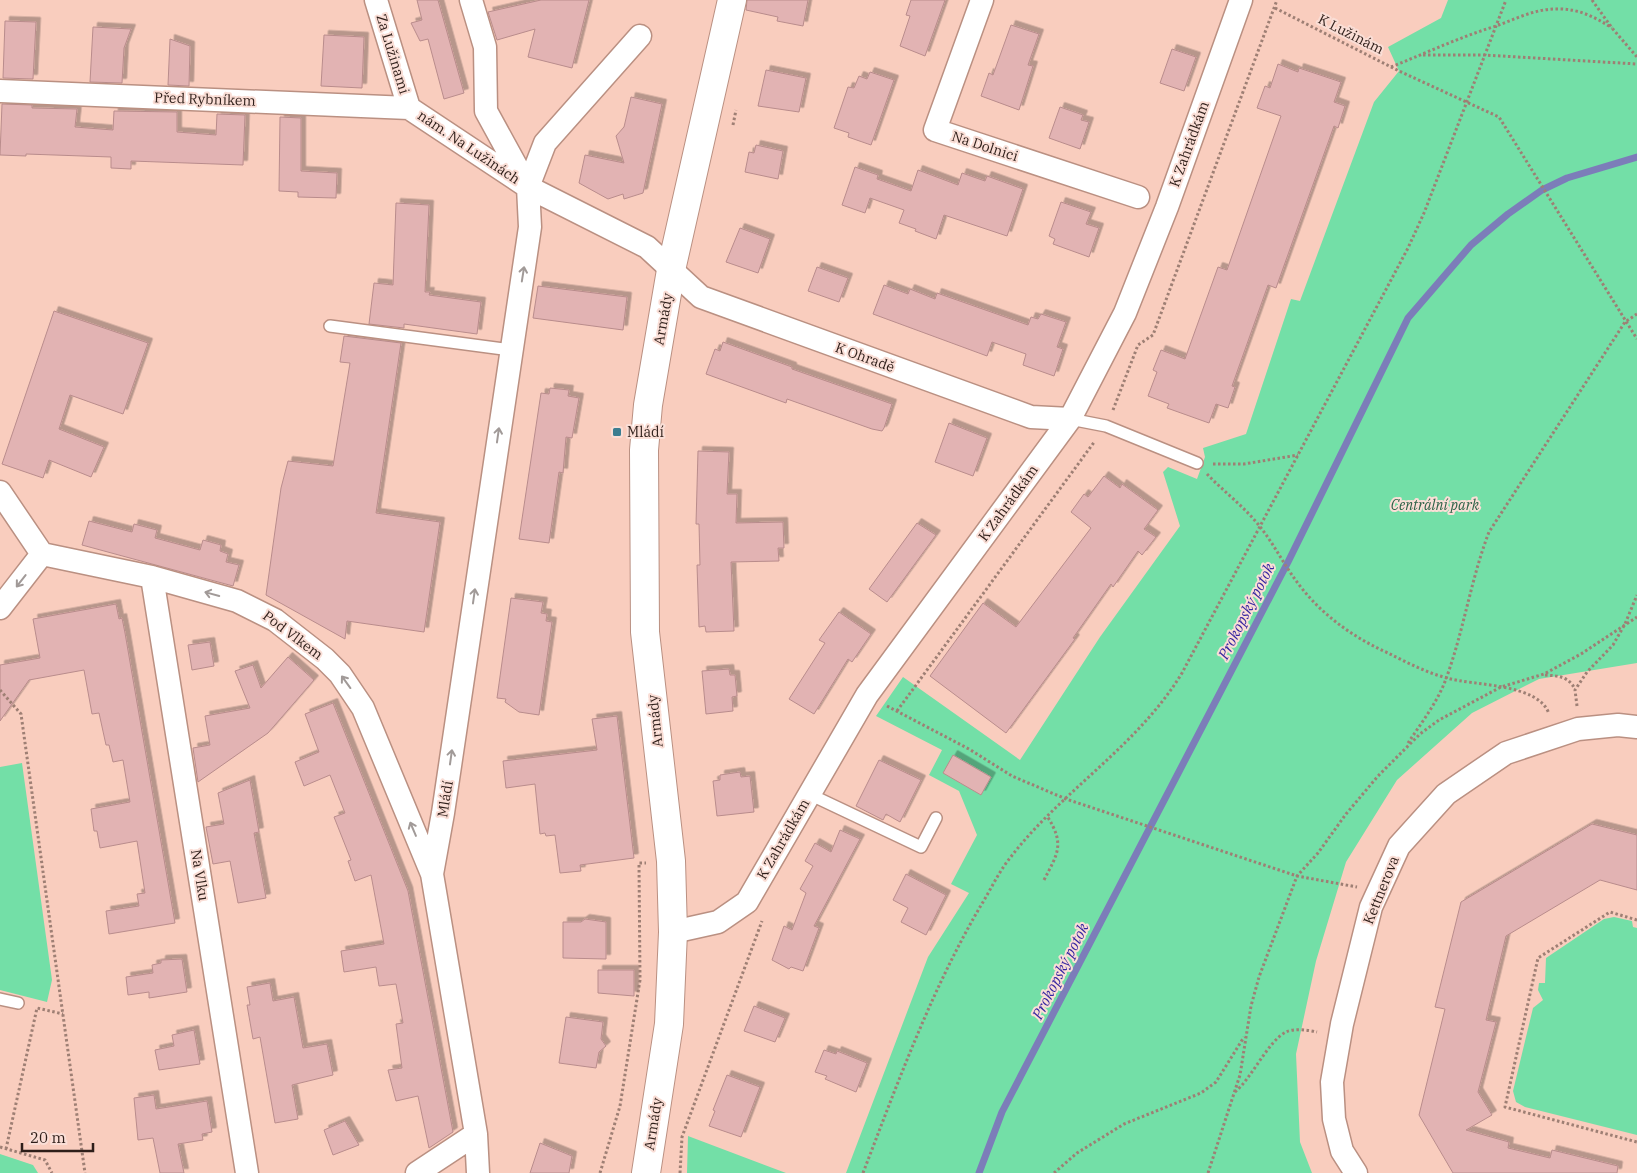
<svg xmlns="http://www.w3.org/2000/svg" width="1637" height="1173" font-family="'IBM Plex Serif',serif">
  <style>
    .green { fill: #73dfa7 }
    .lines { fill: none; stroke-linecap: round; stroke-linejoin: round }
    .stream { stroke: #7c7db9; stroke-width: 7 }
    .building { fill: #e2b3b3; stroke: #b98c8c; filter: url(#shadow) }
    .service-casing { stroke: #ba9082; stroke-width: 14 }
    .minor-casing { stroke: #ba9082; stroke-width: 25 }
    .tertiary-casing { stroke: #ba9082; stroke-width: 30 }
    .path { stroke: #9e7f74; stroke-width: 3; stroke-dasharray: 2.5 2.5; stroke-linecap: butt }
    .service { stroke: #fff; stroke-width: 11 }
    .minor { stroke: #fff; stroke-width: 22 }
    .tertiary { stroke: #fff; stroke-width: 28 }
    .oneway { stroke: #a19a98 }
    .poi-dot { fill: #3c7d90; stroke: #faded6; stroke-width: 2 }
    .labels { text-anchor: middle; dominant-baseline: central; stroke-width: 4; stroke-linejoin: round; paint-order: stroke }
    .street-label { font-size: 14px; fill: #2e1e19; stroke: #faded6 }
    .poi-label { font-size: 14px; fill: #2e1e19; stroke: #faded6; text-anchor: start }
    .park-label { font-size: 14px; font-style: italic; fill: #2d6348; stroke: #faded6 }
    .water-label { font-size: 15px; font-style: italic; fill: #3625a1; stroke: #faded6 }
  </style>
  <defs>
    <filter id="shadow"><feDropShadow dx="4.5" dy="-4.5" stdDeviation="0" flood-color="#0004"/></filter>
  </defs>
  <rect width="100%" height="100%" fill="#f9cdbe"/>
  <path class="green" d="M1448 0H1637V663L1539 679 1472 713 1397 780 1346 862 1316 961 1296 1054 1300 1142 1312 1173H846L928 957 969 893 951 884 977 835 959 791 929 775 942 750 876 716 903 677 1020 760 1100 637 1180 526 1163 472 1168 467 1197 479 1205 457 1203 448 1246 434 1291 299 1300 301 1374 102 1399 71 1388 47 1441 18Z
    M22 763 52 980 47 1002 0 990V767Z
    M1614 917 1632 921 1633 927 1637 928V1135L1525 1107 1516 1102 1513 1091 1533 1008 1543 1000 1538 990 1539 983H1545L1546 958 1604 919Z
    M688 1136 786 1173H687Z
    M0 1154 33 1165 38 1173H0Z"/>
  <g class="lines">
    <path class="stream" d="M979 1173 1002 1112 1288 562 1408 318 1471 245 1508 214 1542 190 1567 178 1637 157"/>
  </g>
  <path class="building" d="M417 0H438L464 93 444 99 428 39 420 41 411 23 422 20Z
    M541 0H589L572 68 528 57 535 29 497 40 488 12Z
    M747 0H808L803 26 777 21 778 17 746 10Z
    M911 0H945L925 56 900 46 910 16 906 15Z
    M5 21 36 22 33 79 3 78Z
    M1011 25 1039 34 1028 65 1033 66 1019 110 981 96 989 73 993 75Z
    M93 27 131 29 124 48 122 83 90 82Z
    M324 35 364 37 362 88 321 86Z
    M170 39 190 46 189 86 168 85Z
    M1172 49 1196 57 1184 91 1160 83Z
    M1278 64 1298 72 1299 68 1341 82 1334 102 1345 106 1338 128 1334 126 1276 288 1268 285 1232 386 1235 387 1228 408 1216 404 1209 423 1167 408 1169 404 1148 396 1157 372 1153 370 1161 350 1185 359 1218 267 1227 270 1281 116 1257 108 1265 86 1270 88Z
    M766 70 806 78 799 112 758 106Z
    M870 72 894 80 871 145 848 137 849 133 834 128 848 87 854 88 859 76 867 79Z
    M631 97 662 104 643 193 624 199 623 194 608 199 579 183 585 155 624 163 616 136 624 127Z
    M2 104 32 105V108L77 109 75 127 113 130 114 111 177 112V132L216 135 217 114 245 115 243 165 131 161V169L111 168V157L26 154V156L0 155Z
    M1060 107 1083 115 1081 120 1089 122 1080 149 1049 138Z
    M280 117 301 118V171L337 173 336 198 298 197V192L279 191Z
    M756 145 783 151 778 179 745 172 749 152 754 153Z
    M855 167 878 175 877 179 911 191 918 170 958 185 962 173 985 181 987 176 1023 189 1007 236 944 215 936 239 915 231 916 229 899 223 904 210 870 198 865 213 842 205Z
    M1061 202 1091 212 1086 224 1099 228 1089 257 1053 244 1055 239 1049 236Z
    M396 203 429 205 425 292H430L429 295 481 302 477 334 404 324V328L369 324 374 283 393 285Z
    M740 228 770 239 758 273 726 262Z
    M817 267 848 278 839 302 808 291Z
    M884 285 908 294 910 289 935 299 937 293 1028 325 1031 317 1038 319 1041 314 1066 322 1057 347 1063 349 1054 376 1023 365 1026 354 992 342 987 356 873 314Z
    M538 286 627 297 623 330 533 318Z
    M54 311 148 343 123 414 70 395 59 429 104 447 91 477 49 460 43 478 2 464Z
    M344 336 401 343 376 513 440 522 424 632 347 621 345 639 266 595 281 488 288 461 333 466 350 363 340 362Z
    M723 342 792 367V369L892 404 884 428 882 431 872 429 787 399 786 403 706 374 715 349 720 351Z
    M550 388 569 390 568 396 579 398 572 438 566 437 563 473 559 472 549 543 519 539 541 393 549 394Z
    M949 423 987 438 973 476 935 462Z
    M698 451 729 452 727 494H737L736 523 783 522 784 548H778L779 561 731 562 734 631 706 632 705 626 699 627 697 565H700L699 524H696Z
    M1104 476 1120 488 1122 484 1158 510 1144 529 1156 537 1142 555 1138 551 1113 587 1111 584 1073 638 1075 639 1006 733 930 676 983 603 1016 627 1091 528 1071 512 1084 494 1088 497Z
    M89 521 132 532 134 524 157 530 155 538 200 550 203 540 221 545 220 551 228 554 226 562 239 565 233 586 82 545Z
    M917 523 936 535 887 602 869 589Z
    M511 598 543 602 541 613 547 614 546 621 552 622 539 715 519 712 505 702 506 699 497 698Z
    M116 604 119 619 122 618 125 633 175 923 109 934 106 911 139 906 137 894 145 893 137 841 100 848 97 831H94L91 809 130 802 123 760 113 762 109 745H106L99 713 92 714 84 670 29 680 0 721V665L40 658 33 619Z
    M839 612 871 634 852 662 848 659 814 714 789 699 825 643 819 640Z
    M210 642 214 666 192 670 188 645Z
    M288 657 314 680 268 733 198 782 193 748 210 745 205 716 250 708 235 671 253 665 261 688Z
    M729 669 730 675H735L737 696 732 697 733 711 706 714 702 671Z
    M333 703 408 891 453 1132 429 1148 418 1096 396 1101 388 1070 402 1068 396 1024 403 1023 396 984 379 986 376 967 344 972 341 951 384 944 371 875 355 881 348 861 351 860 334 817 345 813 330 775 304 786 295 762 319 752 305 714Z
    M617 716 634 858 580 865 581 871 560 873 555 835 546 836 545 833 540 834 535 784 506 788 503 761 597 750 592 719Z
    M953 755 991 777 981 795 943 773Z
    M879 760 921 780 900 822 886 814 883 820 856 806Z
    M740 772 741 777 750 776 754 812 717 816 713 781 720 780V775Z
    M250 780 259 832 254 833 266 898 238 903 230 861 213 864 206 827 224 824 218 793Z
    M1592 824 1637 835V890L1600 880 1506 936 1486 1020 1496 1022 1478 1092 1492 1115 1466 1130 1509 1142 1508 1148 1550 1158 1552 1150 1618 1166 1617 1173H1453L1419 1115 1445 1009 1435 1007 1461 902Z
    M840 830 860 839 814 926 819 928 803 971 791 967 789 969 772 960 784 926 792 930 806 893 800 889 813 866 805 861 815 843 831 852Z
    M906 874 946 895 926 935 901 922 908 908 893 900Z
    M585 919 606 922V959L563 958V922H581Z
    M182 959 187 992 149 998V992L128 995 126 977 153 973 152 965 161 963V960Z
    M598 970H634V996L598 993Z
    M270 983 273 1001 294 997 303 1048 327 1044 333 1075 292 1085 298 1119 275 1123 260 1037 253 1039 247 1005H250L247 987Z
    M754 1006 785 1018 775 1042 744 1031Z
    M566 1017 603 1022 601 1039 606 1046 599 1052 596 1068 559 1063Z
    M194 1030 200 1064 159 1070 155 1050 174 1046 172 1035Z
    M824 1050 836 1054 837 1051 867 1063 856 1092 825 1079 827 1076 815 1072Z
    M727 1075 760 1087 741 1137 709 1126 715 1111 713 1110Z
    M154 1095 156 1109 207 1101 212 1132 202 1134 203 1140 178 1144 184 1173H160L153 1138 138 1140 134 1098Z
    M345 1121 359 1145 333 1155 324 1130Z
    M540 1143 572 1156 569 1173H530Z"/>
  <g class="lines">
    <defs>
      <path id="service" d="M330 326 511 350
        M1070 419 1106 426 1197 463
        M809 794 921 847 936 818
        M0 999 18 1003"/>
      <path id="minor" d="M376 0 409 108
        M471 0 485 47 486 111 526 184
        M982 0 935 130 1138 197
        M0 91 409 108
        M409 108 528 187 647 247 701 297 1031 417 1070 419
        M0 492 42 554 152 577 237 601 275 620 325 659 340 674 363 708 432 874
        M152 577 247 1173
        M0 608 42 554
        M673 932 718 922 747 902 867 695 1070 419 1125 313 1167 207 1241 0
        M417 1173 476 1134
        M478 1173 476 1134 432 874 443 813 530 227 528 187 545 143 640 36
        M1356 1173 1342 1151 1334 1119 1332 1082 1342 1024 1371 907 1399 846 1446 794 1506 753 1578 729 1618 725 1637 727"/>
      <path id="tertiary" d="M646 1173 669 1024 673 932 671 861 645 632 644 450 648 405 671 270 732 0"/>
    </defs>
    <use href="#service" class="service-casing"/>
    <use href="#minor" class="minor-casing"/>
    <use href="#tertiary" class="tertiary-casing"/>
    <path class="path" d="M1592 0 1612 28 1637 57
      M1275 8 1399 71 1499 117 1637 339
      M1423 55H1484L1637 64
      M1391 67C1426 53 1460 37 1496 26 1516 19 1536 8 1559 9 1579 9 1595 17 1612 28
      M733 125 736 110
      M1113 410 1138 345 1153 335 1277 0
      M1213 464H1244L1298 455
      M1207 474C1224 492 1246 508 1261 528 1272 542 1280 557 1290 572 1314 609 1348 635 1388 653 1406 662 1427 673 1447 678 1474 686 1539 683 1549 714
      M1545 675C1558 676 1568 676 1575 689
      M0 690 21 714 85 1173
      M887 706 969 749 1012 776 1066 799 1297 876 1357 887
      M1577 706 1575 690 1587 672 1613 645 1625 624 1637 595
      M897 711 1095 441
      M1408 743C1422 722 1439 700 1447 676 1464 629 1471 579 1489 532L1625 322 1637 314
      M1044 880C1058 853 1065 844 1047 816
      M1637 920 1610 912 1538 958 1505 1107 1637 1142
      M1235 1092C1252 1078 1268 1041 1286 1032 1294 1028 1308 1030 1317 1032
      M0 1147 45 1160 52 1173
      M6 1149 37 1008 63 1014
      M600 1173 620 1106 640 980 639 863H646
      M680 1173 682 1137 762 921
      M863 1173C898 1082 931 991 980 907 990 891 998 873 1010 858 1061 791 1137 747 1182 673L1408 248 1424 213 1506 0
      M1054 1173 1077 1153 1124 1124 1201 1093 1216 1082 1244 1037
      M1208 1173 1240 1075 1251 1006 1259 977 1297 876 1318 853 1346 814 1378 776 1420 734 1439 720 1501 687 1544 674 1581 654 1637 617"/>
    <use href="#service" class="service"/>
    <use href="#minor" class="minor"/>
    <use href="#tertiary" class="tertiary"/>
  </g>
  <defs><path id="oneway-shaft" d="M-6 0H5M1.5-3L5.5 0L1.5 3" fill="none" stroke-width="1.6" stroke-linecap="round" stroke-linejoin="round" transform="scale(1.25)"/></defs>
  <g class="oneway">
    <use href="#oneway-shaft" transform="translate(523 274) rotate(-81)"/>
    <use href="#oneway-shaft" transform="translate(498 435) rotate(-82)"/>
    <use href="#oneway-shaft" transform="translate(21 581) rotate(128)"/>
    <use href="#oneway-shaft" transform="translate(212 594) rotate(-165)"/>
    <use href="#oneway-shaft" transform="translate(474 596) rotate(-82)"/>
    <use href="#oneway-shaft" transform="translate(346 682) rotate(-126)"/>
    <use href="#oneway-shaft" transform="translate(451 757) rotate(-82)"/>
    <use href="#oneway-shaft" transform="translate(413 829) rotate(-113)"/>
  </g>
  <rect class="poi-dot" x="612" y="427" width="10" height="10" rx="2.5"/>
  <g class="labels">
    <g class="street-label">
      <text transform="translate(1351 34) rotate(27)">K Lužinám</text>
      <text transform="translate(393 54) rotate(73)">Za Lužinami</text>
      <text transform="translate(205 99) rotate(2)">Před Rybníkem</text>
      <text transform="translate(1189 144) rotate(-70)">K Zahrádkám</text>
      <text transform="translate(985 146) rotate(18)">Na Dolnici</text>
      <text transform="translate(469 147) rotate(34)">nám. Na Lužinách</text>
      <text transform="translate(663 319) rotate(-80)">Armády</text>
      <text transform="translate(865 357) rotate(20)">K Ohradě</text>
      <text transform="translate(1008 503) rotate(-54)">K Zahrádkám</text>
      <text transform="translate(293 635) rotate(37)">Pod Vlkem</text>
      <text transform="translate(655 721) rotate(-96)">Armády</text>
      <text transform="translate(445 799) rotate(-81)">Mládí</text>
      <text transform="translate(783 839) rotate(-60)">K Zahrádkám</text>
      <text transform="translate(200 875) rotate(81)">Na Vlku</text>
      <text transform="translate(1381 890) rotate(-68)">Kettnerova</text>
      <text transform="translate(653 1124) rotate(-81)">Armády</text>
    </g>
    <g class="poi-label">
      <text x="627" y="432">Mládí</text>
    </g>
    <g class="park-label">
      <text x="1435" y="505">Centrální park</text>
    </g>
    <g class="water-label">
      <text transform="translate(1246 611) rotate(-63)">Prokopský potok</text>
      <text transform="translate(1060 971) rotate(-63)">Prokopský potok</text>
    </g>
  </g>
  <path d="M22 1143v8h71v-8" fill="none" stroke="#2e1e19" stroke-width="2.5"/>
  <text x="30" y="1143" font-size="15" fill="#2e1e19" stroke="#faded6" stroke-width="4" paint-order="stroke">20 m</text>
</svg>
